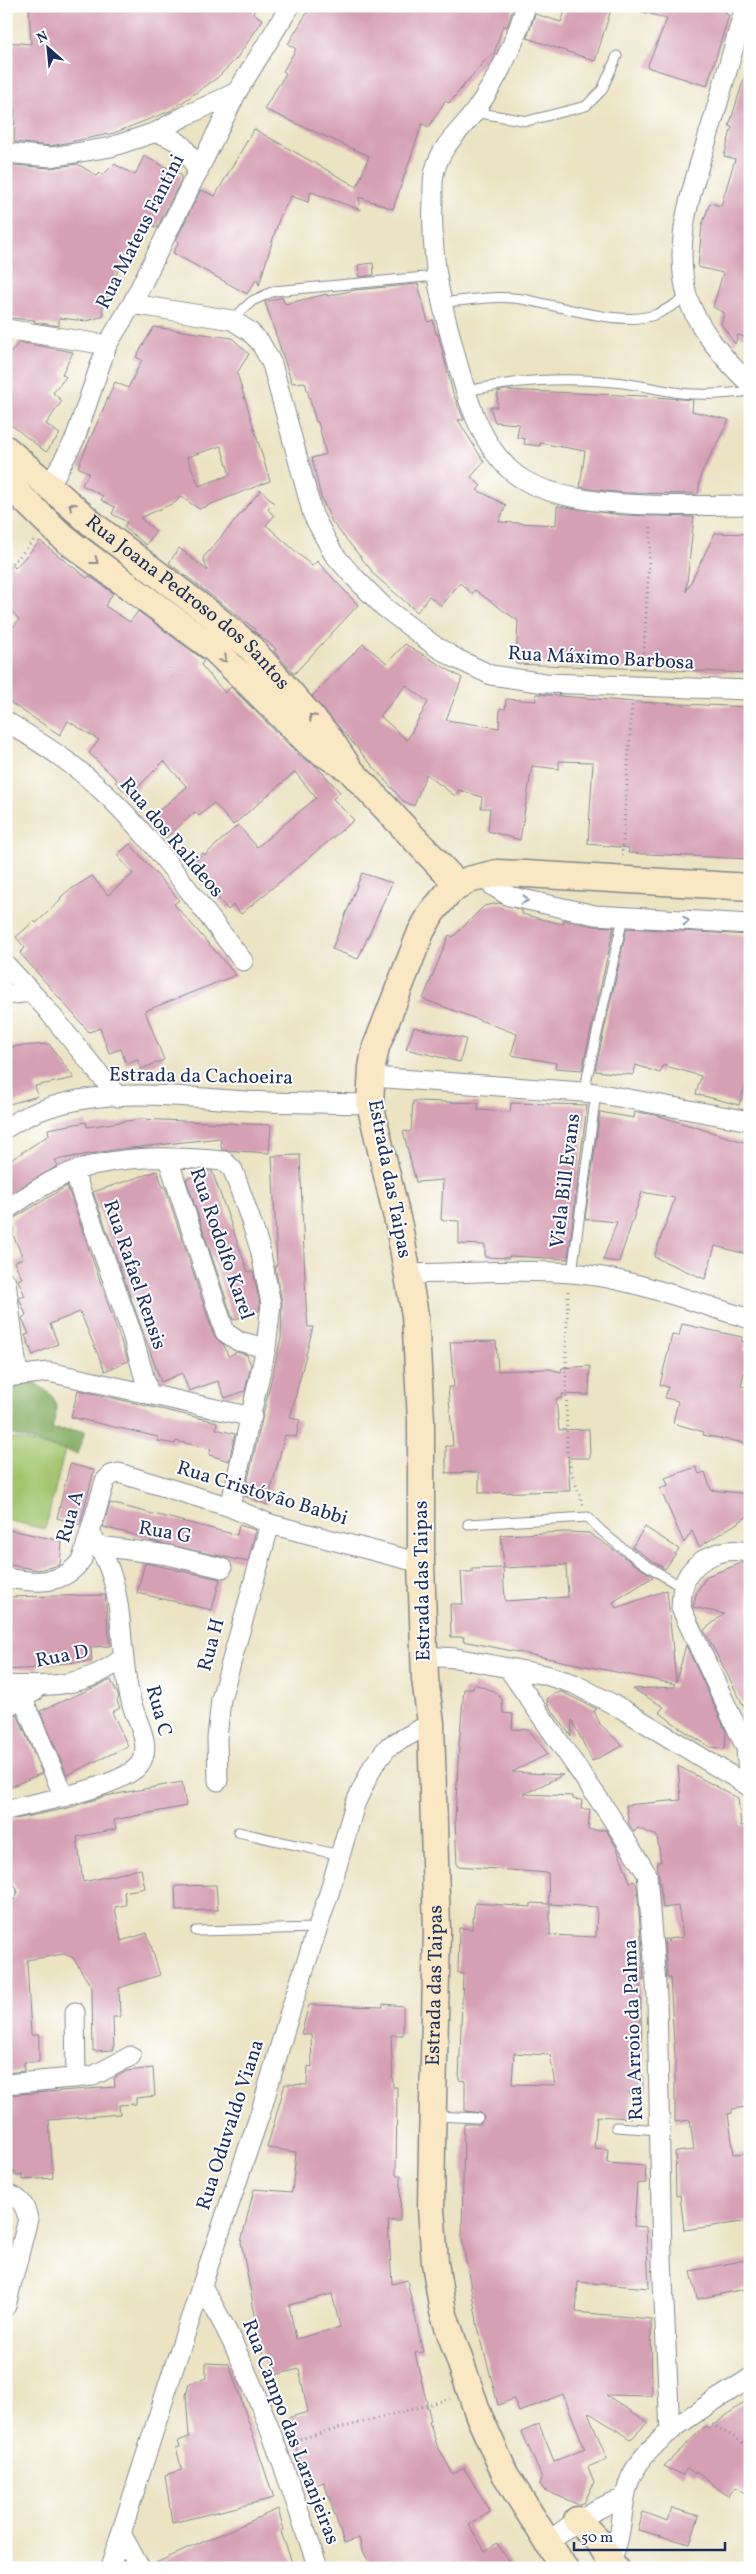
<svg xmlns="http://www.w3.org/2000/svg" width="756" height="2574" font-family="Vollkorn,serif">
  <style>
    .green { fill: #a3c46d; stroke: #5f7a66 }
    .forest { fill: #82aa60; stroke: #4e6c5f }
    .building { fill: #d59fb4; fill-rule: evenodd }
    .lines { fill: none; stroke-linecap: round; stroke-linejoin: round }
    .lane-casing { stroke: #838990; stroke-width: 11 }
    .street-casing { stroke: #838990; stroke-width: 21 }
    .secondary-casing { stroke: #838990; stroke-width: 29 }
    .path { stroke: #838990; stroke-width: 3; stroke-dasharray: 1 4; stroke-linecap: butt }
    .lane { stroke: #fff; stroke-width: 9 }
    .street { stroke: #fff; stroke-width: 19 }
    .secondary { stroke: #fae7c3; stroke-width: 26 }
    .oneway { stroke: #8a8b90 }
    .oneway2 { stroke: #8d97ae }
    .labels { text-anchor: middle; dominant-baseline: central; stroke-width: 4; stroke-linejoin: round; paint-order: stroke }
    .street-label { font-size: 20px; fill: #1b2f5e; stroke: #fff }
  </style>
  <rect width="100%" height="100%" fill="#fff"/>
  <filter id="ink" filterUnits="userSpaceOnUse"><feTurbulence type="fractalNoise" baseFrequency=".02" numOctaves="2"/><feDisplacementMap in="SourceGraphic" scale="10" xChannelSelector="R" yChannelSelector="G"/><feConvolveMatrix kernelMatrix="1 2 1 2 8 2 1 2 1" color-interpolation-filters="sRGB"/></filter>
  <filter id="wash" filterUnits="userSpaceOnUse"><feTurbulence type="fractalNoise" baseFrequency=".0096" numOctaves="4" result="noise"/><feDisplacementMap in="SourceGraphic" scale="20" xChannelSelector="R" yChannelSelector="G"/><feGaussianBlur stdDeviation="1.12" result="paint"/><feColorMatrix in="noise" values="0 0 0 0 0 0 0 0 0 0 0 0 0 0 0 0 0 1.4 0 .05"/><feComposite in="paint" operator="in"/></filter>
  <g filter="url(#wash)">
    <rect width="100%" height="100%" fill="#ebe3c2"/>
    <path class="green" d="M12 1438 65 1450 45 1529 6 1520V1459Z"/>
    <path class="forest" d="M32 1381C57 1397 60 1400 52 1429L85 1431 78 1454 6 1433V1389Z"/>
    <g id="blocks">
      <path class="building" d="M29 6H258L253 13 263 20 236 59 217 78 170 111 114 133 51 146 14 142 15 109H6V42L31 44Z
        M311 6H514L507 27 503 25 494 54 487 58 449 103 445 101 429 127 422 124 393 209 359 197 361 210 311 192 308 202 291 196 279 219 259 285 257 279 247 294 173 253 179 242 176 240 201 190 215 196 254 129 357 187 369 156 264 109 286 73 283 71 296 49 288 44Z
        M567 6H612L595 61 527 38 535 14 561 22Z
        M638 6H728L725 14 729 15 707 86 647 67 667 19 637 10Z
        M746 72 750 73V339L738 335 735 344 721 324 724 313 713 307 723 273 698 267 702 225 710 203 721 206 735 159 724 156 732 127 729 126Z
        M144 156 181 175V180L157 228 145 221 128 255 125 253 102 310 104 316 87 321 59 318V326L34 322 35 320 7 318 6 172 12 174V165L50 168 78 164 97 176 100 173 103 175 114 164 135 175Z
        M373 263 374 275 359 277 358 265Z
        M418 284 428 322 433 320 436 334H438L453 393 464 420H458L484 462 471 477 481 486 477 490 506 505 499 522 556 525 557 506 621 515 694 517 686 592 715 533 750 534V673L516 664 518 621 475 590 472 594 460 583 441 606 429 596 417 612 371 572 372 571 332 522 321 497 312 458 326 454 318 422H316L305 382 292 383 265 302 282 297 285 304 327 294V296L355 290Z
        M154 327 232 338 249 354 237 373 270 481 199 509 180 496 176 502 140 518 156 531 146 545 124 527 127 522 112 514 115 507 101 500 103 496 82 485 89 473 78 467 115 382 128 388 142 360 136 357ZM221 446 230 475 199 486 187 457Z
        M19 342 73 352 62 374 66 377 53 393 62 401 46 424 60 434 46 452 6 421V359Z
        M505 390 643 396 693 400 692 411 729 420 701 474 698 494 624 493 590 489 580 487 585 451 540 443V446L524 444 525 439 517 437 519 424 495 422 490 407H497L498 392Z
        M261 490 274 503 268 509 274 516 266 525 312 566 317 561 358 605 294 674 274 651 276 649 254 631 255 629 169 563 179 548 208 571 203 558Z
        M40 541 87 578 89 576 113 593 105 606 130 622 138 611 204 660 201 665 225 693 231 687 301 757 316 766 340 792 333 799 354 820 241 914 233 905 228 910 189 865 203 853 205 855 238 825 257 847 316 798 295 772 233 825 214 803 199 816 195 812 166 838 150 818 187 787 164 761 129 796 115 782 117 780 89 753 99 740 68 721 60 735 6 700V636L19 619 6 606V558L15 568Z
        M363 644 387 663 405 644 462 678 446 720 499 728 500 708 505 709 506 699 536 701V694L635 702 750 707V859L628 853 629 848 588 844 593 762 559 761V769L532 766 520 840 488 831 490 808H481L482 797 459 790 455 796 426 774 414 806 403 801 312 696ZM406 685 428 702 407 740 380 716Z
        M130 844 179 900 174 904 236 975 145 1011 164 1060 141 1069 138 1060 126 1064 121 1049 109 1053 100 1028 89 1032 20 953 25 948 16 937 34 921 36 923 61 900 60 898 68 891 92 876 108 895 133 874 117 855Z
        M362 873 392 883 358 959 332 949Z
        M499 903 522 910V914L541 919 563 924 564 920 593 926 614 927 582 1070 555 1068 556 1063 511 1055 517 1034 423 999 449 935 453 937 484 906Z
        M627 928 750 935V1071L739 1105 696 1094 701 1076 663 1065 660 1073 636 1065 633 1075 595 1071Z
        M414 1027 466 1039 460 1062 406 1049Z
        M49 1044 74 1078 35 1086 38 1096 6 1105V1047Z
        M413 1101 479 1103 478 1110 510 1112 511 1103 587 1105 568 1259 509 1256V1258L485 1257V1245L459 1244V1221L441 1220 443 1180 416 1182 403 1131 411 1132Z
        M600 1112 634 1118 635 1112 656 1115 750 1144V1255L715 1246 705 1279 654 1257 675 1198 642 1192 619 1262 603 1260 617 1222 585 1219Z
        M140 1119 271 1125 269 1153 222 1150 220 1138 113 1150 55 1160 58 1166 6 1196V1163L49 1135 48 1129 86 1122 87 1127Z
        M300 1155 306 1303 308 1327H313L290 1418 300 1420 296 1437 285 1435 267 1505 244 1496 281 1338 282 1302 275 1266 277 1265 272 1156Z
        M157 1171 163 1187H165L214 1336 224 1345 228 1356 237 1352 247 1355 251 1365 245 1391 225 1398 218 1381 189 1391 182 1373 161 1382 93 1192Z
        M207 1171H212L248 1272 253 1271 260 1304 259 1311 233 1320 186 1179Z
        M67 1186 128 1361 105 1371 80 1312 50 1324 58 1344 33 1355 25 1335 29 1334 22 1318 26 1315 19 1298 25 1296 18 1280 22 1278 14 1262 23 1258 13 1235 14 1228 11 1220Z
        M682 1324 742 1337 741 1341 746 1342 744 1351 749 1352 741 1386 750 1387V1444L703 1435 704 1432 673 1423 678 1401 665 1398 668 1387 660 1385 672 1335 679 1336Z
        M496 1341 498 1371 549 1369 561 1372 562 1368 590 1366 589 1395 562 1394V1398L556 1399 559 1430 589 1429 590 1458H568L570 1491 479 1493V1472L446 1473V1446H453L448 1387H454L450 1342Z
        M78 1390 217 1422 216 1429 235 1434 229 1461 209 1455 211 1449 176 1441 175 1444 158 1441V1437L71 1417Z
        M70 1464 94 1470 80 1525 57 1518Z
        M696 1467 699 1474 705 1472 711 1490 750 1494V1515L699 1547 692 1531 684 1543 660 1489 668 1485 665 1478Z
        M110 1503 237 1535 239 1525 256 1530 248 1562 150 1541 151 1539 103 1527Z
        M645 1527 679 1549 665 1569 632 1547Z
        M10 1530 62 1541 60 1565 38 1570 6 1564V1538H8Z
        M566 1532 589 1533 653 1577 613 1602 616 1608 667 1590 676 1682 686 1645 726 1731 725 1749 710 1747 680 1728 659 1712 664 1707 633 1689 674 1687 675 1684 463 1641 464 1637H451L450 1604H463L461 1572H472V1569L503 1568 505 1601 568 1597 566 1565 504 1568 501 1535Z
        M145 1563 220 1579 212 1610 137 1593Z
        M742 1563 750 1564V1718L704 1630 724 1614 693 1607 697 1591 707 1576Z
        M105 1595 110 1646 91 1647 92 1661 38 1665V1668L6 1670V1597Z
        M111 1680 119 1697 117 1701 120 1708 112 1712 128 1746 67 1775 40 1711Z
        M474 1684 494 1691 502 1699 503 1713 513 1714 512 1729 529 1730 548 1754 512 1772 563 1775 524 1794 573 1796V1799L582 1800 581 1809H590L588 1830H606L617 1848 630 1882 634 1881 637 1886 644 1979H640L643 2093 630 2092 631 2118 597 2116 594 2148 608 2149 607 2163 645 2166 646 2183 637 2184 634 2226 646 2227 649 2288 578 2282 576 2312 651 2319 652 2396 606 2395 648 2422 631 2439 588 2412 607 2459 588 2467 594 2482 584 2503 577 2504 544 2490 540 2484 542 2478 522 2432 539 2424 554 2461 585 2449 563 2394 519 2412 514 2399 498 2405 478 2327 462 2239 464 2124H480L484 2118 481 2113 465 2111V2081L459 2080 463 1974 458 1973 459 1928 472 1929 475 1903 531 1907V1903L549 1904 548 1873 457 1866 455 1820 459 1745 464 1689H473ZM550 1904 597 1907 596 1937 550 1935ZM514 2053 550 2055 555 2085 512 2084Z
        M562 1692 597 1709 594 1711 600 1724 623 1746 592 1761 572 1720 571 1736 548 1705 547 1699 553 1694Z
        M17 1714 42 1773 6 1789V1718Z
        M678 1766 738 1798 741 1826 750 1824V2095L745 2096 746 2107 732 2109V2113L728 2114 734 2154 748 2153 750 2221 684 2230 680 2195 676 2196 675 2152 694 2150 690 2120 675 2122V2057L670 1978H667L664 1939H667L668 1942V1939L683 1937 678 1906 663 1908 657 1862H661L657 1836 638 1828 634 1832 629 1824 626 1805 681 1800Z
        M182 1782 186 1806 114 1820 116 1829 77 1837 83 1882 141 1869 145 1888 124 1892 126 1905 115 1907 121 1941 147 1933 160 1975 119 1988 120 2017H113L114 2050 93 2051 92 1988 73 1958 64 1954 27 1960 31 2035H39V2062H24V2071L6 2073V1903L13 1901 18 1892 13 1883 6 1881V1821L68 1808 106 1796Z
        M216 1885 218 1910 176 1911 175 1886Z
        M383 2004 403 2006V2035H391L393 2087H397L396 2175H401L400 2221H388L392 2284 407 2280 423 2352 415 2353 431 2421 429 2422 437 2445 453 2474 464 2468 490 2512 469 2525 485 2551 497 2543 513 2568H373L362 2550 359 2538 344 2543 324 2482 309 2487 287 2418 308 2412 299 2369 267 2377 241 2242 254 2189 292 2192 296 2152 267 2148 285 2084 307 2085 308 2066 312 2067 311 2035 301 2034 309 2005 383 2007ZM332 2294 340 2327 296 2339 289 2305Z
        M153 2068 155 2096 136 2098V2104L119 2105 120 2114 49 2120 53 2178 22 2180V2175L16 2176V2172L7 2173 6 2095 115 2087 114 2078 127 2071Z
        M750 2259V2288L697 2299 691 2271Z
        M206 2363 229 2364 274 2498 172 2523 165 2475 182 2470 176 2448 180 2447 178 2441 189 2437 186 2395 189 2384 206 2378Z
        M750 2398V2497L736 2487 728 2496 696 2472 695 2474 687 2468 683 2475 664 2466 705 2426 708 2429Z
        M672 2508 699 2516 690 2544 638 2530 643 2512 668 2521Z
        M278 2509 284 2530 281 2532 294 2568H151V2565Z"/>
    </g>
  </g>
  <g filter="url(#ink)">
    <use href="#blocks" fill-opacity="0" stroke="#838990" stroke-width="1"/>
    <g class="lines">
      <defs>
        <path id="lane" d="M474 112 527 121 586 106 602 90 617 56
          M441 303C467 300 495 295 522 299 557 305 623 328 657 314 668 309 678 302 688 297
          M232 320 252 301 274 291 436 276
          M466 391C520 380 558 377 614 382 636 384 659 390 681 393 704 396 727 394 750 391
          M584 1091 623 918
          M572 1273 596 1093
          M468 1524 588 1517C611 1544 652 1569 683 1588
          M238 1832 340 1855
          M196 1931 318 1928
          M435 2116 478 2118
          M616 2127 660 2130"/>
        <path id="street" d="M526 6C515 43 497 80 475 111 460 132 442 144 435 170 432 179 433 190 433 200 431 244 436 284 448 327 460 372 473 435 508 468 553 514 688 505 750 505
          M745 6C735 44 724 82 713 120 697 175 671 236 687 295 695 325 727 363 750 384
          M156 132C182 141 187 147 198 173
          M6 153 51 157 111 147 156 132 185 116 237 92
          M132 304 232 320 249 331 260 342 272 364 313 515 333 553 351 574 384 607 435 646 457 659 491 675 545 683 750 690
          M6 329 107 345
          M49 487 75 439 107 345 132 304 237 92 290 6
          M6 721C37 741 69 760 96 785 152 835 197 903 243 961
          M486 875 493 886 509 896 595 915 750 924
          M6 965 44 1006 118 1097
          M6 995 31 992
          M372 1077 596 1093 750 1121
          M6 1128C82 1078 183 1099 267 1102 302 1103 336 1103 370 1104
          M168 1159 225 1332 238 1341 266 1348
          M74 1172 132 1334 149 1394
          M6 1210C29 1194 53 1178 80 1169 125 1154 178 1157 224 1161L233 1170 250 1218 260 1249 271 1304 266 1348 230 1507
          M408 1274C463 1273 518 1269 572 1273 632 1278 692 1302 750 1319
          M6 1282 18 1375
          M6 1377 49 1372 252 1417
          M99 1546 168 1555 222 1568
          M6 1578C35 1583 64 1586 82 1559L105 1481 111 1475 119 1473 230 1507 270 1524 421 1563
          M424 1656 456 1658 546 1675 574 1684 624 1710 750 1787
          M508 1668 609 1814 647 1874 657 1997 662 2259 670 2432
          M6 1685C51 1687 86 1687 123 1658
          M23 1699 64 1797
          M6 1707 34 1692
          M218 1781 217 1738 221 1699 270 1524
          M749 1787 746 1748 681 1608C682 1602 681 1594 683 1588 690 1559 724 1545 750 1553
          M6 1810C35 1803 122 1787 139 1765 154 1746 136 1722 131 1701 120 1660 124 1617 112 1577 107 1560 99 1547 90 1532
          M6 1892H7
          M75 2012 76 2078
          M6 2084 93 2076 131 2056
          M6 2194C21 2198 25 2205 28 2219L6 2306
          M203 2288C255 2374 286 2473 318 2568
          M122 2535 140 2568
          M548 2542C572 2523 596 2507 625 2498
          M110 2568 174 2367 261 2111 290 2012 330 1890 355 1804 373 1766 388 1747 431 1723
          M606 2568C625 2541 619 2508 630 2479 648 2436 713 2403 750 2378"/>
        <g id="secondary">
          <path id="s1" d="M6 449 96 527 214 617 249 646 327 735 351 771 458 885"/>
          <path d="M6 482 65 539 214 649 312 746 344 766"/>
          <path d="M577 2520 599 2542 615 2568"/>
          <path id="s2" d="M564 2568 505 2474 479 2416 443 2312 435 2263 431 2208 432 2145 437 1931 431 1723 425 1679 421 1563V1420L415 1315 399 1226 370 1104 372 1067 376 1047 421 932 432 912 449 892 468 880 497 873 525 874 750 887"/>
        </g>
      </defs>
      <use href="#lane" class="lane-casing"/>
      <use href="#street" class="street-casing"/>
      <use href="#secondary" class="secondary-casing"/>
      <path class="path" d="M6 571 34 540
        M643 668 651 524
        M622 856 632 705
        M568 1291 566 1355 567 1452 572 1474 583 1505
        M712 2424 750 2447
        M295 2440 450 2399"/>
      <use href="#lane" class="lane"/>
      <use href="#street" class="street"/>
      <use href="#secondary" class="secondary"/>
    </g>
    <defs><path id="oneway-chevron" d="M-2-3.5L2.5 0L-2 3.5" fill="none" stroke-width="1.6" stroke-linecap="round" stroke-linejoin="round" transform="scale(1.25)"/></defs>
    <g class="oneway">
      <use href="#oneway-chevron" transform="translate(72 506) rotate(-139)"/>
      <use href="#oneway-chevron" transform="translate(95 561) rotate(37)"/>
      <use href="#oneway-chevron" transform="translate(224 659) rotate(46)"/>
      <use href="#oneway-chevron" transform="translate(312 717) rotate(-131)"/>
    </g>
    <g class="oneway2">
      <use href="#oneway-chevron" transform="translate(525 900) rotate(12)"/>
      <use href="#oneway-chevron" transform="translate(686 921)"/>
    </g>
  </g>
  <g class="labels">
    <g class="street-label">
      <text transform="translate(141 232) rotate(-63)">Rua Mateus Fantini</text>
      <text stroke="none"><textPath href="#s1" startOffset="238">Rua Joana Pedroso dos Santos</textPath></text>
      <text transform="translate(601 659) rotate(3)">Rua Máximo Barbosa</text>
      <text transform="translate(171 838) rotate(50)">Rua dos Ralideos</text>
      <text transform="translate(201 1077) rotate(1)">Estrada da Cachoeira</text>
      <text transform="translate(389 1179) rotate(79)">Estrada das Taipas</text>
      <text transform="translate(566 1181) rotate(-83)">Viela Bill Evans</text>
      <text transform="translate(221 1244) rotate(71)">Rua Rodolfo Karel</text>
      <text transform="translate(134 1275) rotate(71)">Rua Rafael Rensis</text>
      <text transform="translate(262 1494) rotate(17)">Rua Cristóvão Babbi</text>
      <text transform="translate(71 1517) rotate(-74)">Rua A</text>
      <text transform="translate(165 1533) rotate(10)">Rua G</text>
      <text transform="translate(423 1581) rotate(-91)">Estrada das Taipas</text>
      <text transform="translate(212 1645) rotate(-75)">Rua H</text>
      <text transform="translate(62 1657) rotate(-11)">Rua D</text>
      <text transform="translate(158 1711) rotate(75)">Rua C</text>
      <text stroke="none"><textPath href="#s2" startOffset="612">Estrada das Taipas</textPath></text>
      <text transform="translate(634 2030) rotate(-92)">Rua Arroio da Palma</text>
      <text transform="translate(231 2125) rotate(-72)">Rua Oduvaldo Viana</text>
      <text transform="translate(290 2432) rotate(69)">Rua Campo das Laranjeiras</text>
    </g>
  </g>
  <rect width="756" height="2574" fill="none" stroke="#fff" stroke-width="25"/>
  <g transform="translate(48 48) rotate(333)" stroke="#ffffff" stroke-width="4" paint-order="stroke">
  <path d="M0-4L9 19L0 12L-9 19Z" fill="#1b2f5e"/>
  <text y="-8" font-size="14" font-weight="bold" text-anchor="middle" fill="#1b2f5e">N</text>
  </g>
  <path d="M574 2542v8h151v-8" fill="none" stroke="#1b2f5e" stroke-width="2.5"/>
  <text x="581" y="2542" font-size="15" fill="#1b2f5e" stroke="#ffffff" stroke-width="4" paint-order="stroke">50 m</text>
</svg>
